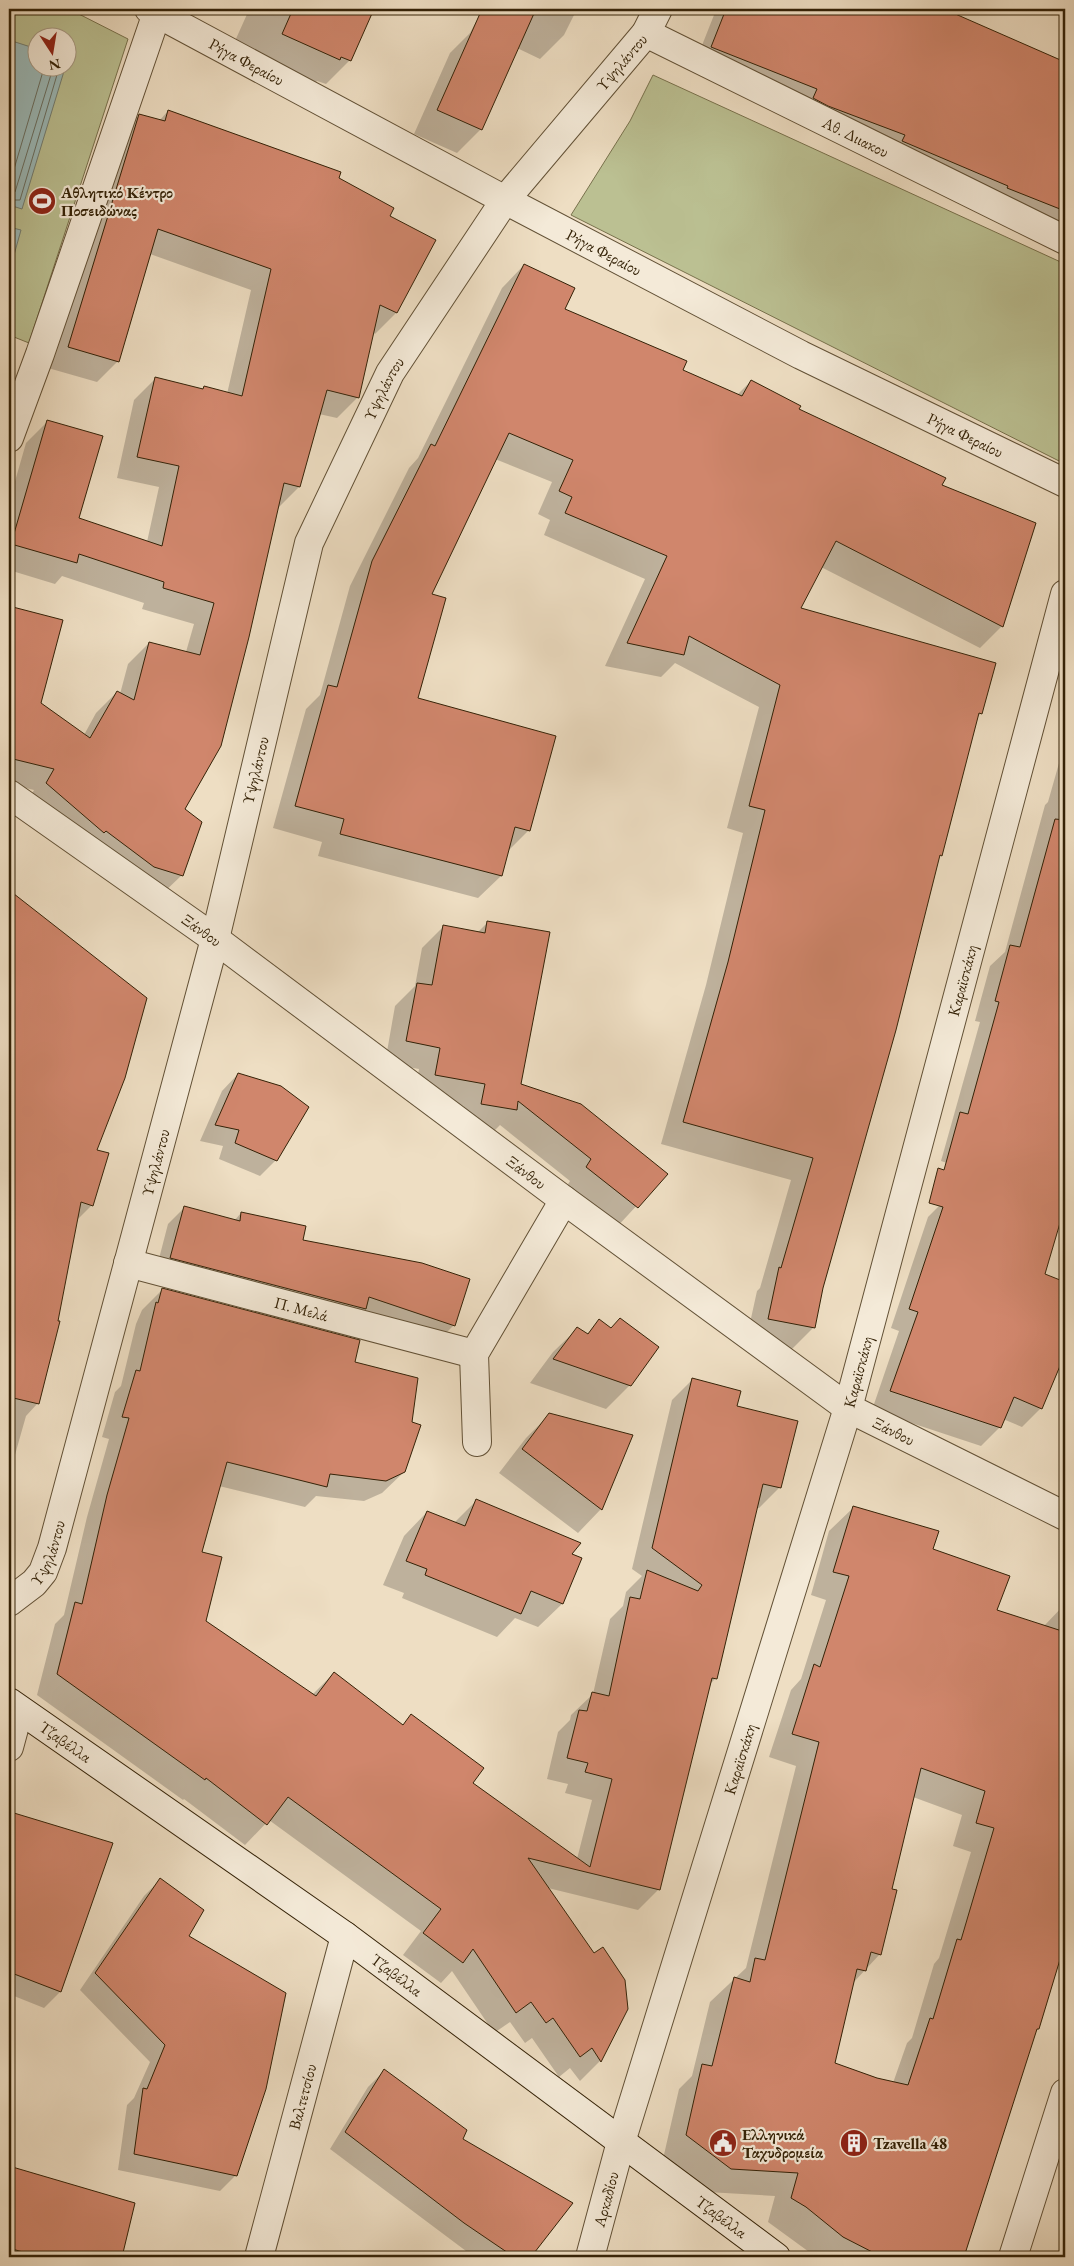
<svg xmlns="http://www.w3.org/2000/svg" width="1074" height="2266" font-family="'EB Garamond',serif">
  <style>
    .green { fill: #bbc092; stroke: #78714c; fill-rule: evenodd }
    .water { fill: #9bbbbb; stroke: #727e73 }
    .shadow { fill: #0003; fill-rule: evenodd }
    .lines { fill: none; stroke-linecap: round; stroke-linejoin: round }
    .shore { stroke: #686e61; stroke-width: 1 }
    .building { fill: #d0866c; stroke: #342207; fill-rule: evenodd }
    .street-casing { stroke: #625136; stroke-width: 30 }
    .secondary-casing { stroke: #342207; stroke-width: 30 }
    .street { stroke: #f4ead8; stroke-width: 28 }
    .secondary { stroke: #f4ead8; stroke-width: 28 }
    .labels { text-anchor: middle; dominant-baseline: central; stroke-width: 4.5; stroke-linejoin: round; paint-order: stroke }
    .street-label { font-size: 16px; fill: #342207; stroke: #f4ead8 }
    .poi-label { font-size: 16px; font-weight: bold; fill: #342207; stroke: #f4ead8; text-anchor: start }
  </style>
  <rect width="100%" height="100%" fill="#eedec3"/>
  <filter id="stains"><feTurbulence type="fractalNoise" baseFrequency=".004" numOctaves="4"/><feColorMatrix values="0 0 0 0 .2 0 0 0 0 .09 0 0 0 0 .02 0 0 0 .5 -.17"/></filter>
  <radialGradient id="worn" r=".72"><stop offset=".6" stop-color="#630" stop-opacity="0"/><stop offset="1" stop-color="#630" stop-opacity=".3"/></radialGradient>
  <path class="green" d="M9 9H69L128 39 29 343 9 335ZM38 38H68V68H38Z
    M653 75 1065 264V464L571 215 630 121Z"/>
  <path class="water" d="M9 40 37 49 38 68H65L22 209 9 205Z
    M9 227 21 230 9 273Z"/>
  <path class="shadow" d="M241 9H372L350 60 326 84 317 81 315 83 259 58 262 53 235 41 248 12Z
    M483 9H577L564 35 540 59 517 48 481 129 457 153 414 134 450 53 470 33Z
    M719 9H941L1065 64V235L695 63 714 15Z
    M168 111 337 179 388 217 396 313 375 334 373 332 358 397 337 418 319 414 299 487 278 508 183 809 182 875 160 896 26 805 34 790 9 784V607L61 621 40 703 84 735 96 713 117 692 120 694 128 664 149 643 186 652 194 624 142 609 144 603 62 576 55 584 9 570V502L26 443 47 422 78 519 147 542 159 487 117 478 134 400 155 379 227 394 251 290 150 254 118 361 97 382 48 368 118 136 139 115 159 121Z
    M524 265 563 309 681 371 737 395 751 381 797 409 941 486 1002 626 980 648 821 567 799 608 981 713 976 718 941 855 937 859 821 1288 814 1327 791 1350 746 1341 757 1291 760 1288 791 1180 661 1144 706 985 743 833 727 828 759 707 675 663 661 677 605 666 645 579 544 535 550 520 538 514 552 482 495 459 430 594 417 699 529 830 507 852 501 876 478 898 318 856 322 842 273 828 306 709 320 695 350 586 409 468 418 458 502 288Z
    M1065 742V1202L941 1161 980 1022 975 1021 990 966 1005 952 1045 805 1048 802Z
    M9 892 146 998 96 1150 92 1205 75 1222 38 1403 26 1416 9 1476V1057L44 1068 9 1041Z
    M488 922 520 1085 666 1174 615 1229 565 1189 570 1181 500 1125 494 1131 461 1125 464 1106 414 1096 419 1069 385 1063 395 1006 415 986 422 948 443 927 477 933Z
    M238 1074 276 1160 260 1176 219 1159 223 1146 200 1141 222 1091Z
    M947 1198 1044 1275 1065 1283V1368L1059 1365 1041 1408 1022 1427 1003 1419 1000 1427 981 1446 872 1410 899 1331 891 1328 928 1217Z
    M184 1208 234 1221 241 1213 302 1241 454 1325 437 1342 155 1274 168 1224Z
    M162 1290 354 1363 404 1472 382 1493 364 1501 316 1496 305 1507 219 1486 200 1553 205 1622 312 1695 334 1673 402 1726 412 1716 471 1783 577 1859 592 1800 565 1793 568 1784 547 1779 558 1732 570 1720 571 1715 593 1694 610 1619 623 1606 626 1592 642 1576 632 1569 672 1400 693 1379 736 1407 780 1487 759 1508H756L716 1678 709 1685 659 1889 638 1910 548 1888 600 2061 580 2081 570 2068 559 2077 532 2038 525 2043 510 2022 494 2033 452 1971 441 1983 403 1955 421 1931 269 1820 245 1845 184 1799 183 1800 37 1695 55 1624 64 1615 87 1517 109 1439 102 1437 115 1392 121 1386 136 1324 142 1310Z
    M599 1321 610 1329 630 1385 606 1409 530 1383 553 1352 577 1329 586 1335Z
    M550 1414 601 1509 578 1533 499 1473 526 1438Z
    M476 1501 580 1559 562 1604 538 1627 515 1618 497 1637 402 1598 404 1593 383 1585 404 1536 427 1512 454 1523Z
    M853 1508 932 1550 996 1610 1044 1626 1065 1604V1938L1038 2029 1035 2032 963 2257H816L768 2222 775 2196 707 2192 663 2159 679 2089 692 2076 710 2002 746 1968 796 1766 769 1757 791 1690 801 1679 826 1600 811 1595 829 1531ZM913 1797 962 1815 953 1846 971 1852 939 1958 934 1964 912 2038 907 2043 893 2083 833 2064 853 1983 880 1954 891 1890Z
    M15 1815 60 1992 44 2008 9 1994V1821Z
    M161 1879 187 1937 236 2175 220 2191 118 2170 127 2105 134 2098 150 2062 80 1990 144 1896Z
    M384 2071 461 2139 571 2203 530 2257H474L330 2149 368 2087Z
    M9 2168 133 2204 121 2257H9Z
    M1065 2229V2250L1059 2248Z"/>
  <g class="lines">
    <path class="shore" d="M9 186 44 68
      M9 194 15 192 53 68
      M9 200H20L59 68"/>
  </g>
  <path class="building" d="M293 9H374L351 61 341 57 340 60 282 34Z
    M482 9H536L482 130 437 110Z
    M726 9H944L1065 62V211L1007 188 1008 186 902 141 905 135 828 106 813 98 817 89 711 47Z
    M168 110 341 172 339 178 394 208 390 216 436 240 397 313 380 305 359 398 327 390 300 487 284 483 249 637 221 746 185 809 202 822 183 876 154 867 106 831 104 833 46 783 54 769 9 758V606L63 620 41 703 90 738 117 691 134 700 149 642 200 655 214 603 163 588 164 582 79 554 77 563 11 544 47 420 103 436 79 518 162 546 179 466 137 457 155 377 203 389 204 386 242 396 271 269 158 229 119 362 68 347 139 114 165 121Z
    M524 264 575 288 565 309 687 361 683 370 742 396 751 380 801 406 799 409 946 478 942 485 1036 523 1003 627 836 541 801 608 996 663 982 714 979 713 942 856 940 855 896 1030 823 1288 815 1328 768 1319 779 1267 781 1268 813 1158 683 1122 728 962 765 810 749 806 780 685 689 636 684 655 627 643 667 556 565 513 572 497 559 491 573 460 509 433 432 594 446 598 418 698 556 736 530 831 515 827 502 876 340 834 344 819 295 806 328 685 337 687 372 561 431 444 435 446Z
    M1055 819 1065 820V1206L1045 1274 1065 1282V1354L1042 1409 1014 1397 1001 1428 890 1391 918 1312 909 1309 943 1207 929 1203 938 1168 944 1170 960 1112 968 1114 999 1002 995 1001 1010 945 1020 947Z
    M9 890 147 998 125 1078 97 1150 109 1153 93 1206 81 1202 58 1321H60L39 1404 9 1397Z
    M487 921 550 932 521 1084 581 1104 668 1174 638 1208 586 1167 591 1159 518 1101 517 1110 481 1104 485 1084 435 1075 440 1048 406 1041 417 983 432 985 443 925 485 933Z
    M238 1073 281 1086 309 1107 277 1161 235 1143 239 1130 215 1125Z
    M184 1206 240 1221 241 1212 306 1226 303 1240 422 1263 470 1279 455 1326 369 1297 366 1309 170 1258Z
    M162 1288 360 1340 355 1362 418 1378 412 1422 421 1425 405 1472 386 1481 330 1474 327 1487 227 1462 202 1552 222 1557 206 1621 316 1696 334 1672 403 1725 411 1714 484 1768 473 1783 590 1867 612 1779 585 1772 588 1763 567 1758 579 1710 587 1711 592 1692 609 1696 630 1597 640 1599 647 1570 698 1591 702 1585 652 1548 692 1378 741 1391 737 1406 798 1421 781 1488 763 1484 717 1679 712 1678 660 1890 528 1858 594 1953 603 1947 625 1980 628 2009 601 2062 592 2048 580 2057 553 2018 546 2023 531 2002 516 2013 473 1949 463 1963 423 1933 441 1909 288 1797 267 1825 206 1778 205 1780 57 1674 75 1602 82 1604 107 1495 129 1418 122 1417 136 1370 140 1371 156 1302 158 1303Z
    M620 1318 659 1347 631 1386 553 1359 577 1327 588 1334 599 1319 611 1328Z
    M549 1413 633 1435 602 1510 522 1449Z
    M476 1499 581 1543 572 1554 582 1558 563 1604 531 1591 521 1614 425 1575 427 1569 406 1561 427 1511 465 1526Z
    M853 1506 939 1531 933 1549 1010 1576 997 1610 1065 1632V1943L1039 2029H1037L964 2257H882L843 2237 806 2207 791 2198 798 2173 731 2169 686 2135 702 2064 712 2066 734 1977 750 1982 755 1958 765 1960 819 1742 792 1734 814 1664 820 1667 849 1576 833 1572ZM921 1768 985 1791 976 1823 994 1828 961 1940 957 1939 933 2019 930 2018 908 2085 877 2078 835 2063 857 1969 866 1971 871 1952 881 1955 897 1890 892 1889Z
    M14 1813 113 1843 61 1992 9 1972V1846Z
    M160 1878 204 1910 189 1936 286 1993 266 2089 237 2176 134 2154 143 2088 147 2089 165 2045 95 1973Z
    M384 2069 467 2130 463 2139 573 2203 531 2257H514L464 2223 345 2132Z
    M9 2166 135 2203 122 2257H40L9 2248Z"/>
  <g class="lines">
    <defs>
      <g id="street">
        <path id="s1" d="M149 9 505 200 801 355 1065 483"/>
        <path id="s2" d="M646 33 1065 240"/>
        <path d="M9 438 40 354 157 13"/>
        <path id="s3" d="M9 794 215 939 564 1200 848 1408 1065 1516"/>
        <path id="s4" d="M128 1263 474 1354"/>
        <path d="M477 1442 474 1354 564 1200"/>
        <path id="s5" d="M9 1602 34 1583 43 1572 52 1548 215 939 309 543 390 373 505 200 646 33 658 9"/>
        <path d="M9 1747 19 1710"/>
        <path id="s6" d="M259 2257 345 1936"/>
        <path id="s7" d="M590 2257 621 2142 848 1408 1065 594"/>
        <path d="M1013 2257 1065 2093"/>
      </g>
      <g id="secondary">
        <path id="s8" d="M9 1702 345 1936 776 2257"/>
      </g>
    </defs>
    <use href="#street" class="street-casing"/>
    <use href="#secondary" class="secondary-casing"/>
    <use href="#street" class="street"/>
    <use href="#secondary" class="secondary"/>
  </g>
  <defs>
    <symbol id="stadium-disc" viewBox="-11 -11 22 22"><circle r="9.5" fill="#8f2418" stroke="#f4ead8"/><path d="M0-5a6.5 5 0 1 0 0 10a6.5 5 0 1 0 0-10ZM-3.5-1.8h7v3.6h-7Z" fill="#fff"/></symbol>
    <symbol id="civic-disc" viewBox="-11 -11 22 22"><circle r="9.5" fill="#8f2418" stroke="#f4ead8"/><path d="M-.6-6.5H3V-4.5H.6V-3L4-1V1h2V6H-6V1h2V-1L-.6-3ZM-1.2 2.5V6h2.4V2.5Z" fill="#fff"/></symbol>
    <symbol id="building-disc" viewBox="-11 -11 22 22"><circle r="9.5" fill="#8f2418" stroke="#f4ead8"/><path d="M-4-6H4V6H1V3H-1V6H-4ZM-2.5-4.3h1.7v1.8h-1.7ZM.8-4.3h1.7v1.8H.8ZM-2.5-1h1.7V.8h-1.7ZM.8-1h1.7V.8H.8Z" fill="#fff"/></symbol>
  </defs>
  <g fill-rule="evenodd">
    <use href="#stadium-disc" x="26" y="185" width="32" height="32"/>
    <use href="#civic-disc" x="707" y="2127" width="32" height="32"/>
    <use href="#building-disc" x="838" y="2127" width="32" height="32"/>
  </g>
  <g class="labels">
    <g class="street-label">
      <text stroke="none"><textPath href="#s1" startOffset="111">Ρήγα Φεραίου</textPath></text>
      <text stroke="none"><textPath href="#s5" startOffset="1685">Υψηλάντου</textPath></text>
      <text stroke="none"><textPath href="#s2" startOffset="234">Αθ. Διιακου</textPath></text>
      <text stroke="none"><textPath href="#s1" startOffset="516">Ρήγα Φεραίου</textPath></text>
      <text stroke="none"><textPath href="#s5" startOffset="1280">Υψηλάντου</textPath></text>
      <text stroke="none"><textPath href="#s1" startOffset="921">Ρήγα Φεραίου</textPath></text>
      <text stroke="none"><textPath href="#s5" startOffset="875">Υψηλάντου</textPath></text>
      <text stroke="none"><textPath href="#s3" startOffset="236">Ξάνθου</textPath></text>
      <text stroke="none"><textPath href="#s7" startOffset="1330">Καραϊσκάκη</textPath></text>
      <text stroke="none"><textPath href="#s5" startOffset="470">Υψηλάντου</textPath></text>
      <text stroke="none"><textPath href="#s3" startOffset="641">Ξάνθου</textPath></text>
      <text stroke="none"><textPath href="#s4" startOffset="179">Π. Μελά</textPath></text>
      <text stroke="none"><textPath href="#s7" startOffset="925">Καραϊσκάκη</textPath></text>
      <text stroke="none"><textPath href="#s3" startOffset="1091">Ξάνθου</textPath></text>
      <text stroke="none"><textPath href="#s5" startOffset="65">Υψηλάντου</textPath></text>
      <text stroke="none"><textPath href="#s8" startOffset="69">Τζαβέλλα</textPath></text>
      <text stroke="none"><textPath href="#s7" startOffset="520">Καραϊσκάκη</textPath></text>
      <text stroke="none"><textPath href="#s8" startOffset="474">Τζαβέλλα</textPath></text>
      <text stroke="none"><textPath href="#s6" startOffset="166">Βαλτετσίου</textPath></text>
      <text stroke="none"><textPath href="#s7" startOffset="60">Αρκαδίου</textPath></text>
      <text stroke="none"><textPath href="#s8" startOffset="879">Τζαβέλλα</textPath></text>
    </g>
    <g class="poi-label">
      <text x="61" y="192">Αθλητικό Κέντρο<tspan x="61" dy="18">Ποσειδώνας</tspan></text>
      <text x="742" y="2134">Ελληνικά<tspan x="742" dy="18">Ταχυδρομεία</tspan></text>
      <text x="873" y="2143">Tzavella 48</text>
    </g>
  </g>
  <rect width="1074" height="2266" fill="none" stroke="#eedec3" stroke-width="30"/>
  <rect x="10" y="10" width="1054" height="2246" fill="none" stroke="#342207" stroke-width="2.5"/>
  <rect x="15" y="15" width="1044" height="2236" fill="none" stroke="#342207"/>
  <g transform="translate(52 52) rotate(168)"><circle r="24" fill="#f4ead8" stroke="#a79a84"/>
  <path d="M0-4L9 19L0 12L-9 19Z" fill="#8f2418"/>
  <text y="-8" font-size="14" font-weight="bold" text-anchor="middle" fill="#342207">N</text>
  </g>
  <rect width="100%" height="100%" filter="url(#stains)"/>
  <rect width="100%" height="100%" fill="url(#worn)"/>
</svg>
